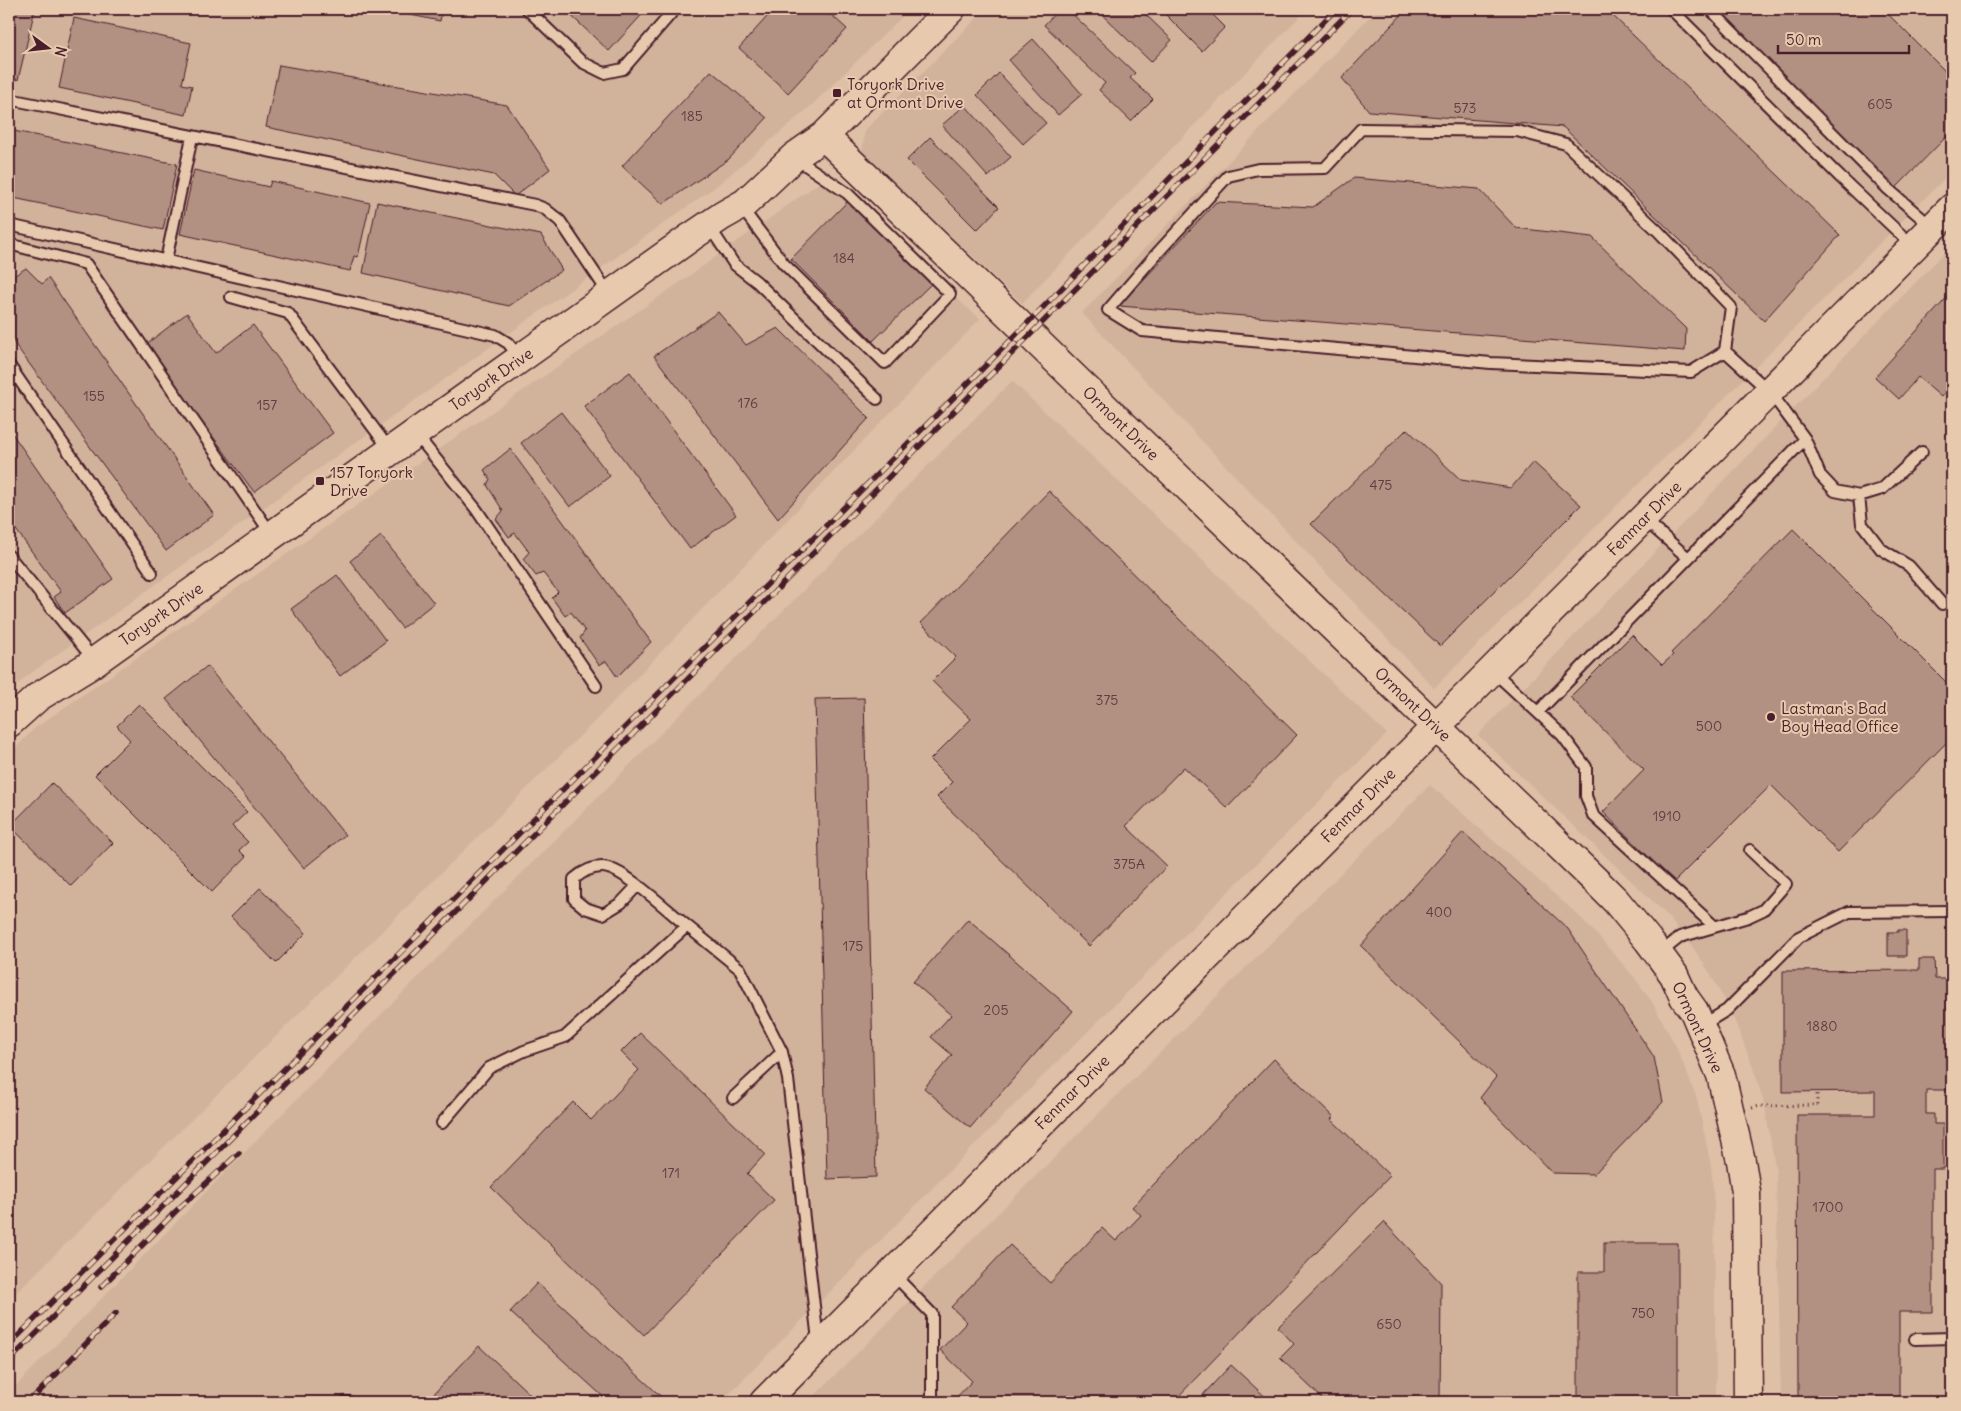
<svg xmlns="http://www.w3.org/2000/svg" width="1961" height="1411" font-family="Delius,sans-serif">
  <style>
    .built { fill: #d1b29b }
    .building { fill: #b29082; stroke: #4a1f2b }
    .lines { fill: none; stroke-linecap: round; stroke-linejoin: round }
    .lane-casing { stroke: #4a1f2b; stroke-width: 14 }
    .secondary-casing { stroke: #4a1f2b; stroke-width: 31 }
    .path { stroke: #4a1f2b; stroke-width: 3; stroke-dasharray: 1 4; stroke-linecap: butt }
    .lane { stroke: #e7caae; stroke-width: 10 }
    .secondary { stroke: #e7caae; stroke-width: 28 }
    .rail-casing { stroke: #4a1f2b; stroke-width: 5.5 }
    .rail { stroke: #e7caae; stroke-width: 4; stroke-dasharray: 11; stroke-linecap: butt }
    .poi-dot { fill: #4a1f2b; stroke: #e7caae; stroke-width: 2 }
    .labels { text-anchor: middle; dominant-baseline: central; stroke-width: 4; stroke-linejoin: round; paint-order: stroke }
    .number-label { font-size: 14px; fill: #643b41 }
    .poi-label { font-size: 16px; fill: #4a1f2b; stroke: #e7caae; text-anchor: start }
    .street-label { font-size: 16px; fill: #4a1f2b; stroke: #e7caae }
  </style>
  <rect width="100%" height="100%" fill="#dec0a6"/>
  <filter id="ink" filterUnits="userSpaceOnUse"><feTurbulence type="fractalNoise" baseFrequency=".02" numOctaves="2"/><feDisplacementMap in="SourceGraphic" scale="10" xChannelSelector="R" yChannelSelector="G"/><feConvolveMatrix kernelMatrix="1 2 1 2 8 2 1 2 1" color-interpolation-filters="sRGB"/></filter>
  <g filter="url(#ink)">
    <path class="built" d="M9 9H910L810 107 715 187 27 676 9 692Z
      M986 9H1307L1022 303 862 153 865 130Z
      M1377 9H1952V171L1434 688 1082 313Z
      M823 180 980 319 593 723 9 1300V755L35 728 689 276Z
      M1952 245V1402H1781L1776 1173 1765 1107 1755 1073 1734 1019 1710 973 1694 949 1664 912 1478 735Z
      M1012 381 1387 734 1048 1071 721 1402H9V1393L294 1102Z
      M1430 785 1577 914 1599 937 1634 977 1652 1002 1677 1048 1697 1099 1711 1166 1714 1202 1716 1402H808Z"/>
    <path class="building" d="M9 9H35L18 80 9 78Z
      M381 9H442L440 21Z
      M564 9H647L609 51Z
      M774 9H825L847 29 788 93 739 48Z
      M1059 9H1067L1135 73 1130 78 1153 99 1131 121 1099 90 1105 83 1044 25Z
      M1096 9H1140L1172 40 1151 62Z
      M1160 9H1207L1225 27 1202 51Z
      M1407 9H1606L1840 235 1764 321 1563 127 1369 111 1342 78Z
      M1713 9H1883L1952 78V131L1894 190Z
      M74 18 191 43 182 84 192 86 186 115 59 88Z
      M1033 39 1082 94 1058 115 1009 60Z
      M279 65 507 105 550 169 515 196 494 175 266 127Z
      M711 71 767 118 729 159 663 204 622 166Z
      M999 73 1046 123 1023 144 977 95Z
      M965 105 1011 157 988 177 942 125Z
      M9 130 177 164 163 230 9 197Z
      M930 137 999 207 977 230 907 160Z
      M194 170 269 187 271 181 370 203 358 257 354 256 350 271 180 234Z
      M1354 178 1479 189 1516 228 1592 237 1686 329 1685 351 1119 306 1216 202 1313 207Z
      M848 201 931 284 873 341 791 259Z
      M377 202 541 235 562 270 509 306 363 273Z
      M26 268 42 284 48 278 214 515 166 551 9 336V273L12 277Z
      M1952 292V384L1941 397 1918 377 1899 399 1875 377Z
      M718 312 746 345 778 328 869 418 778 519 654 356Z
      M187 313 216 353 253 325 333 433 254 492 145 345Z
      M630 372 736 515 690 549 584 406Z
      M561 412 610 476 570 507 521 443Z
      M9 429 113 579 65 613 54 597 61 592 9 520Z
      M1407 429 1461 480 1511 488 1533 462 1581 505 1440 646 1311 524Z
      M510 449 651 642 617 677 606 661 599 665 580 638 585 631 571 612 565 616 552 598 558 592 543 573 536 576 523 559 529 552 515 533 509 537 496 519 503 511 487 485 490 479 484 470Z
      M1049 491 1297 735 1227 808 1184 767 1126 826 1167 866 1089 946 937 797 952 782 930 760 971 719 932 681 956 657 921 623Z
      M1793 529 1952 688V737L1838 852 1771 785 1674 882 1603 812 1644 770 1570 697 1632 635 1662 665 1673 655 1671 653Z
      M381 536 434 603 402 628 350 561Z
      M337 575 386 641 340 676 291 609Z
      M207 666 345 835 304 868 166 699Z
      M864 698 876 1177 827 1179 815 699Z
      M139 704 247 812 232 826 248 842 239 850 246 857 212 892 95 775 130 740 117 726Z
      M52 783 113 843 71 886 10 826Z
      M1463 832 1568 929 1654 1057 1663 1102 1594 1174 1552 1173 1480 1098 1496 1077 1361 946Z
      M260 888 306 933 276 963 231 917Z
      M968 919 1073 1011 970 1128 924 1088 952 1055 931 1037 951 1015 913 982Z
      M1898 930H1906V956H1888V932H1898Z
      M1919 959H1934L1935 979H1952V1090H1926V1114H1934V1124H1943V1169H1933V1312H1899V1402H1798L1797 1115H1875V1091L1783 1092V971L1919 970Z
      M640 1033 765 1154 747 1174 774 1200 644 1335 491 1187 573 1102 591 1120 639 1070 621 1052Z
      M1274 1059 1334 1117 1331 1119 1390 1176 1173 1402H952L972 1381 940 1350 967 1322 951 1307 1010 1245 1050 1283 1102 1228 1116 1241 1141 1215 1132 1207Z
      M1384 1222 1441 1283 1440 1402H1326L1280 1358 1294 1344 1278 1327Z
      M1604 1243H1678V1402H1578V1272H1604Z
      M537 1283 667 1402H609L510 1312Z
      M479 1346 538 1402H426Z
      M1231 1365 1271 1402H1196Z"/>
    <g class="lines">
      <defs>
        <path id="lane" d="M527 9 582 62 604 73 623 69 675 9
          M1671 9 1840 177 1913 246
          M1710 9 1888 189 1932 227
          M9 99 535 205 545 209 560 221 609 294
          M741 207 784 264 885 363 950 294 847 193 795 158
          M9 225 495 335 508 343 520 358
          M709 226 734 264 757 282 877 399
          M9 244 86 264 272 535
          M166 260 192 137
          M231 297 288 313 390 450
          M9 365 152 573
          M416 434 476 509 596 686
          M1805 439 1820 475 1835 491 1859 496 1882 489 1922 452
          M1859 496 1862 524 1881 549 1909 566 1942 604
          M1644 519 1688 558
          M9 556 94 660
          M1493 671 1562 735 1586 767V796L1593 815 1714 926
          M1538 712 1805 439 1770 392 1725 351 1731 307 1658 231 1566 144 1517 131 1361 129 1325 168 1258 169 1228 176 1151 260 1108 310 1142 331 1491 363 1691 372 1725 351
          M637 886 621 903 603 914 585 908 574 899V879C582 872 590 867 602 867 623 867 669 912 687 926
          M1659 954 1680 937 1748 917 1763 910 1786 884 1750 850
          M1701 1026 1727 1010 1799 937 1849 912 1952 911
          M733 1098 782 1052
          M442 1123 489 1068 524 1051 565 1037 687 926 740 969 782 1052 788 1079 818 1341
          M893 1274 932 1314V1402
          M1915 1339 1952 1338
          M346 1402H349"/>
        <path id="secondary" d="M824 136 1597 882 1616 901 1648 940 1674 975 1684 997 1694 1011 1721 1075 1741 1161 1746 1192 1748 1402
          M9 723 38 697 87 667 691 237 722 216 745 203 794 157 824 136 951 9
          M764 1402 1952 208"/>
      </defs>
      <use href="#lane" class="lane-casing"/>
      <use href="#secondary" class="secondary-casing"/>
      <path class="path" d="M1752 1108 1760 1106 1817 1105V1091"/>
      <use href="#lane" class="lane"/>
      <use href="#secondary" class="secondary"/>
      <defs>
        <path id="rail" d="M101 1287 176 1211 239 1153
          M9 1345 1005 346 1336 9
          M9 1361 1031 334 1352 9
          M29 1402 116 1313"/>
      </defs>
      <use href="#rail" class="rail-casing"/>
      <use href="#rail" class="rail"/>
    </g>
  </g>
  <g class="poi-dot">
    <rect x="832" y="88" width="10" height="10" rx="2.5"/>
    <rect x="315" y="476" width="10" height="10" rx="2.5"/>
    <circle cx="1771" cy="717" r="5"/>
  </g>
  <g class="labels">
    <g class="number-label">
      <text x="1880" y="104">605</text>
      <text x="1465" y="108">573</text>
      <text x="692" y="116">185</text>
      <text x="844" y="258">184</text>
      <text x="94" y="396">155</text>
      <text x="748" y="403">176</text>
      <text x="267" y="405">157</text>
      <text x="1381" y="485">475</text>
      <text x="1107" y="700">375</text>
      <text x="1709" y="726">500</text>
      <text x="1667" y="816">1910</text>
      <text x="1129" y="864">375A</text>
      <text x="1439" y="912">400</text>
      <text x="853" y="946">175</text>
      <text x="996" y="1010">205</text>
      <text x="1822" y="1026">1880</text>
      <text x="671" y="1173">171</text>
      <text x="1828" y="1207">1700</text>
      <text x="1643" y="1313">750</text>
      <text x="1389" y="1324">650</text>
    </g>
    <g class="poi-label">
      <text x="847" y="84">Toryork Drive<tspan x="847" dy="18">at Ormont Drive</tspan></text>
      <text x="330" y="472">157 Toryork<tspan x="330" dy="18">Drive</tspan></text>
      <text x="1781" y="708">Lastman's Bad<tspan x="1781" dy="18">Boy Head Office</tspan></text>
    </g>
    <g class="street-label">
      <text transform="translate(491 379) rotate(-35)">Toryork Drive</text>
      <text transform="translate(1121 423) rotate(44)">Ormont Drive</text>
      <text transform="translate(1644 518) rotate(-45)">Fenmar Drive</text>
      <text transform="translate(161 614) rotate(-35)">Toryork Drive</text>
      <text transform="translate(1413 704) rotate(44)">Ormont Drive</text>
      <text transform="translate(1358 805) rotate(-45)">Fenmar Drive</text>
      <text transform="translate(1698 1027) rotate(65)">Ormont Drive</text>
      <text transform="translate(1072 1092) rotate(-45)">Fenmar Drive</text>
    </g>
  </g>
  <rect width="1961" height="1411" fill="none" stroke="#e7caae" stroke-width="30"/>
  <rect x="15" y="15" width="1931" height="1381" fill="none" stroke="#4a1f2b" stroke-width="2" filter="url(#ink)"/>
  <g transform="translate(48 48) rotate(105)" stroke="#e7caae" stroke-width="4" paint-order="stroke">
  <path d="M0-4L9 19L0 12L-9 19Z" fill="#4a1f2b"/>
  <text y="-8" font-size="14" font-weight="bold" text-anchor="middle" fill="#4a1f2b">N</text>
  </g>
  <path d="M1778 45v8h131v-8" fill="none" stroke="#4a1f2b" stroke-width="2.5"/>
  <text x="1786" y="45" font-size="15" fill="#4a1f2b" stroke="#e7caae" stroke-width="4" paint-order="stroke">50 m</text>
</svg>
